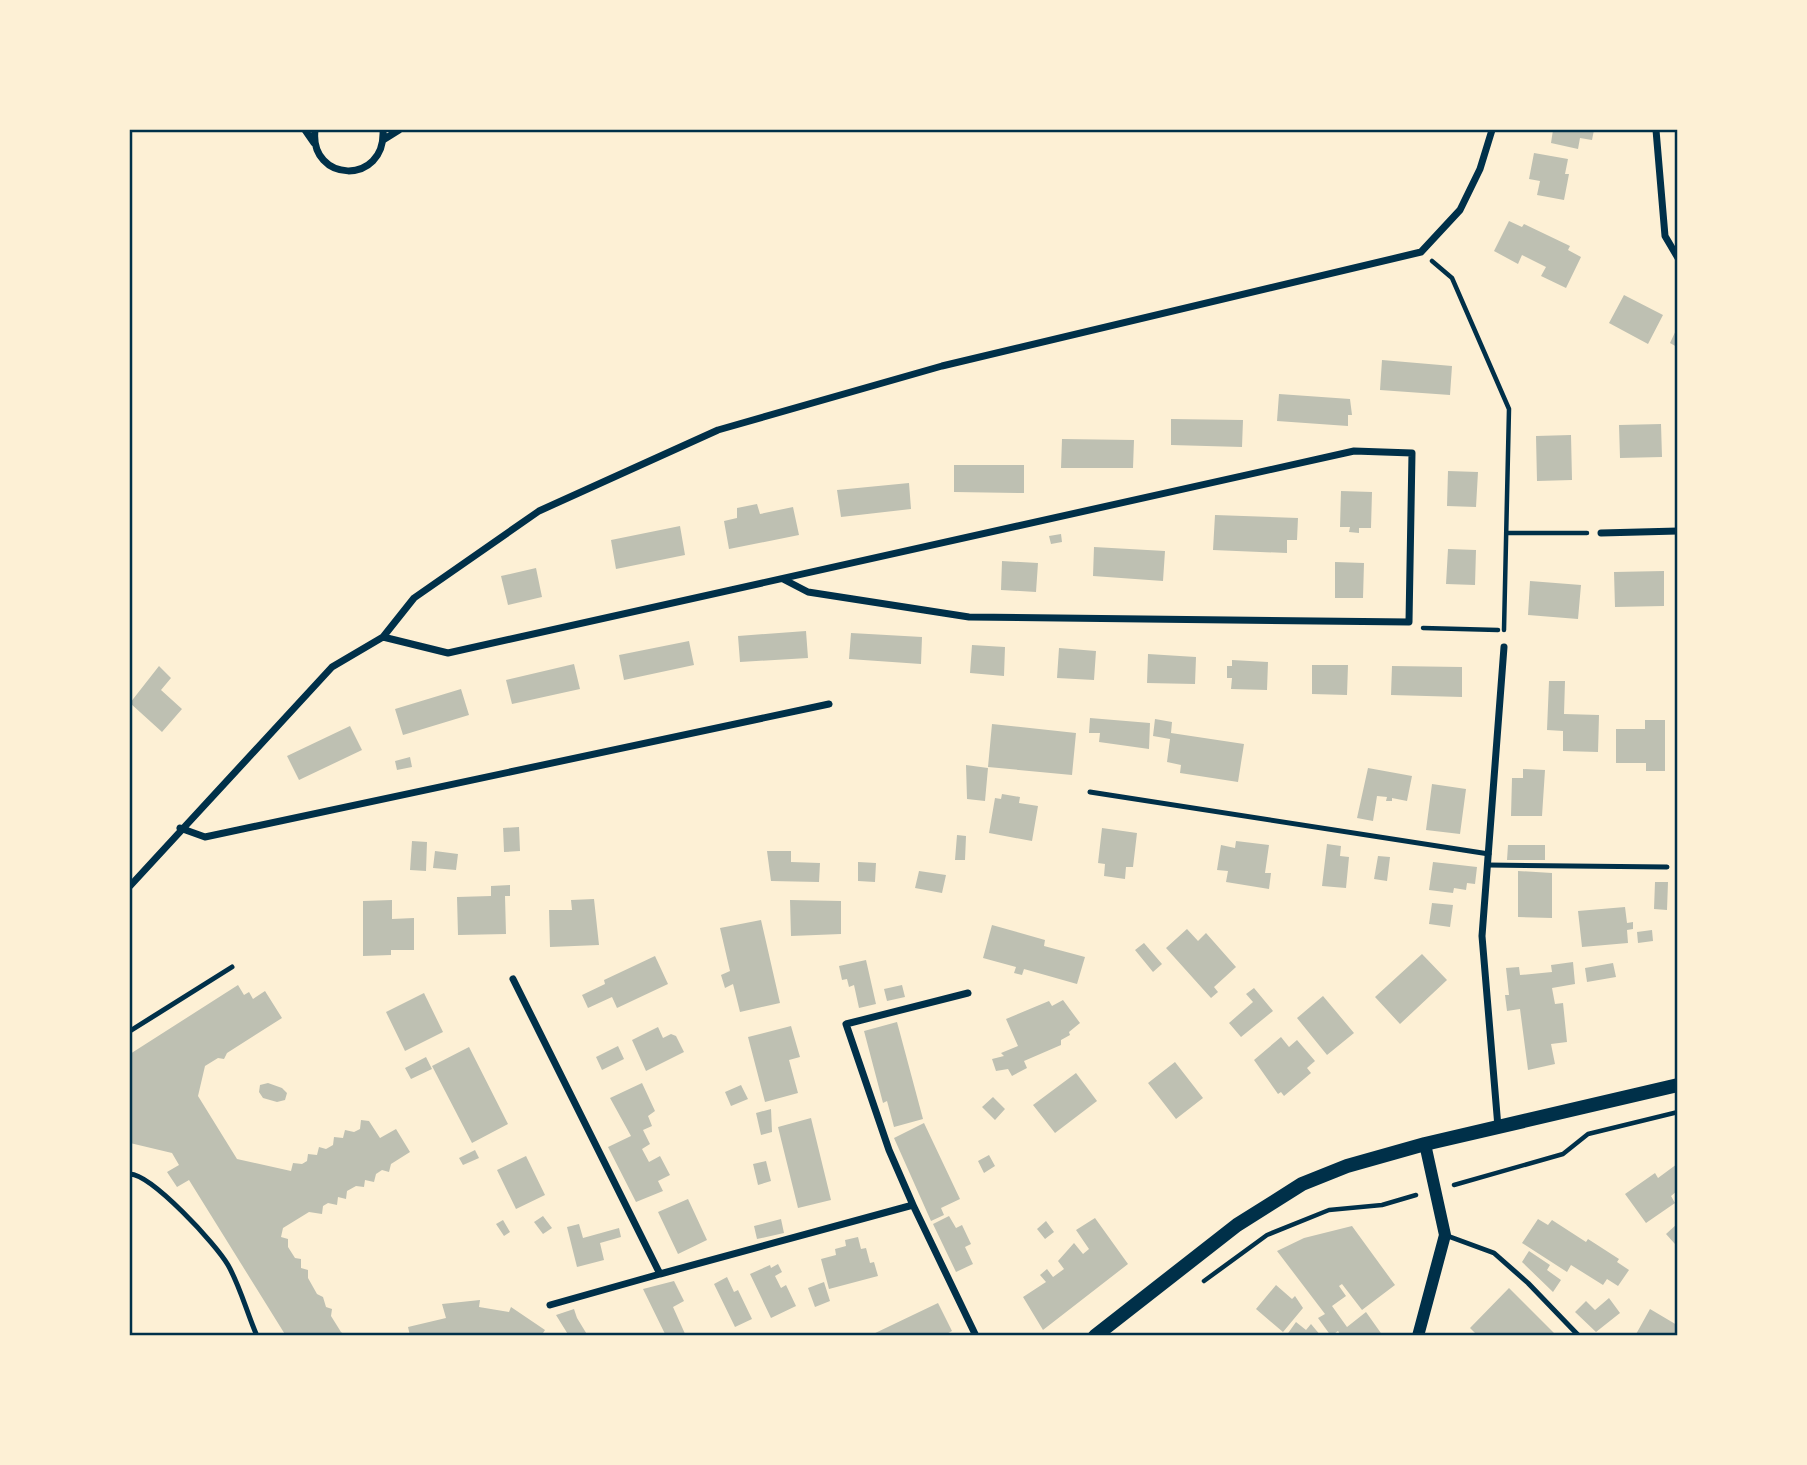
<svg xmlns="http://www.w3.org/2000/svg" width="1807" height="1465" font-family="'Zilla Slab',serif">
  <style>
    .building { fill: #bec0b2 }
    .lines { fill: none; stroke-linecap: round; stroke-linejoin: round }
    .path { stroke: #003049; stroke-width: 4.5 }
    .service { stroke: #003049; stroke-width: 5 }
    .minor { stroke: #003049; stroke-width: 7 }
    .tertiary { stroke: #003049; stroke-width: 12 }
    .secondary { stroke: #003049; stroke-width: 14 }
    .neatline { fill: none; stroke: #003049; stroke-width: 2.5 }
  </style>
  <rect width="100%" height="100%" fill="#fdf0d5"/>
  <path class="building" d="M1553 130H1594L1592 140 1580 138 1578 149 1551 143Z
    M1534 153 1568 159 1565 174H1569L1564 200 1537 195 1540 181 1529 179Z
    M1509 221 1522 227 1524 224 1570 246 1568 250 1581 257 1566 288 1541 276 1546 267 1522 255 1518 264 1494 251Z
    M1624 295 1663 315 1648 344 1609 323Z
    M1677 328V347L1670 343Z
    M1382 360 1452 366 1450 395 1380 390Z
    M1279 394 1350 399 1352 415H1348V426L1277 421Z
    M1171 419 1243 420 1242 447 1171 445Z
    M1661 424 1662 457 1620 458 1619 425Z
    M1571 435 1572 480 1537 481 1536 436Z
    M1062 439 1134 440 1133 468H1061Z
    M954 465H1024V493L954 492Z
    M1448 471 1478 472 1476 507 1447 506Z
    M909 483 911 509 841 517 837 490Z
    M1341 491 1372 492 1371 528H1359V533L1349 532 1350 527H1340Z
    M757 504 760 514 793 507 799 535 729 549 724 521 737 518V508Z
    M1215 515 1298 518 1297 540H1287V553L1213 550Z
    M680 526 685 555 616 569 611 540Z
    M1061 534 1062 542 1051 544 1049 536Z
    M1094 547 1165 551 1163 581 1093 576Z
    M1448 549 1476 550 1475 585 1446 584Z
    M1002 561 1038 563 1036 592 1001 590Z
    M1335 562 1364 563 1363 598H1335Z
    M536 568 542 597 508 605 501 576Z
    M1664 571V606L1615 607 1614 572Z
    M1530 581 1581 585 1578 619 1528 615Z
    M806 631 808 658 740 662 738 636Z
    M851 633 922 637 921 664 849 659Z
    M689 641 694 665 624 680 619 655Z
    M972 645 1005 647 1004 676 970 673Z
    M1059 648 1096 651 1094 680 1057 678Z
    M1148 654 1196 657 1195 684 1147 683Z
    M1232 660 1268 662 1267 690 1231 689 1232 678H1227V666H1232Z
    M574 664 580 689 512 704 506 680Z
    M1312 665H1348L1347 695 1312 694Z
    M159 666 171 678 161 690 182 709 162 732 130 703Z
    M1392 666 1462 667V697L1391 695Z
    M1549 681H1565L1564 714 1599 715 1598 752 1563 751V731L1547 730Z
    M461 689 469 715 403 735 395 709Z
    M1090 718 1150 723 1149 749 1099 742 1100 733H1089Z
    M1155 719 1172 722 1171 733 1244 744 1238 782 1180 773 1181 765 1167 762 1170 739 1153 736Z
    M1645 720H1665V771H1646V763H1616V729H1645Z
    M992 724 1076 733 1072 775 988 767Z
    M350 726 362 750 299 780 287 756Z
    M410 757 412 767 397 770 395 761Z
    M966 765 988 768 985 801 967 799Z
    M1368 768 1412 776 1407 801 1392 798V801H1386L1387 797 1377 796 1373 821 1357 818Z
    M1523 769 1545 770 1542 816H1511L1512 778H1523Z
    M1432 784 1466 789 1460 834 1426 830Z
    M1002 794 1020 797 1019 803 1038 806 1032 841 989 833 995 798 1001 799Z
    M519 827 520 851 504 852 503 828Z
    M1102 828 1137 833 1133 867H1126L1125 879 1104 876 1105 864 1098 863Z
    M957 835 966 836 965 860H955Z
    M412 841 427 842 426 871 410 870Z
    M1236 841 1269 845 1265 873H1271L1269 889 1226 882 1228 871 1217 870 1221 845 1235 848Z
    M1327 844 1341 846 1340 856 1349 857 1346 888 1322 886Z
    M1508 845H1545V860H1507Z
    M435 851 458 854 456 870 433 868Z
    M767 851H791V862L820 863 819 882 771 881Z
    M1378 856 1390 857 1387 881 1374 879Z
    M858 862 876 863 875 882 858 881Z
    M1433 862 1477 867 1475 884 1467 883 1466 890 1454 888 1453 893 1429 890Z
    M919 871 946 875 942 893 915 888Z
    M1518 871 1552 873V918L1518 917Z
    M1655 882H1668L1667 910 1654 909Z
    M510 885V896H505L506 934 458 935 457 897 491 896V886Z
    M594 899 599 945 550 947 549 910H572L571 900Z
    M392 900V919L414 918V950H391V955L363 956V901Z
    M790 900 841 901V934L791 936Z
    M1432 903 1453 905 1450 927 1429 924Z
    M1625 907 1627 923 1633 922V929L1627 930 1628 943 1582 947 1578 911Z
    M761 920 780 1003 740 1012 733 984 725 988 721 975 730 971 720 928Z
    M992 925 1045 940 1044 946 1085 957 1077 984 1024 969 1022 975 1014 973 1016 967 983 958Z
    M1187 929 1198 941 1206 933 1236 967 1214 987 1218 992 1211 998 1166 948Z
    M1652 930 1653 941 1638 943 1637 932Z
    M1144 943 1162 964 1153 972 1135 950Z
    M1422 954 1447 980 1400 1024 1375 997Z
    M655 956 668 984 617 1008 612 997 588 1008 582 995 605 984 604 980Z
    M866 960 876 1004 859 1008 854 985 849 987 847 979 842 980 839 966Z
    M1573 962 1575 984 1552 988 1555 1004 1563 1003 1567 1042 1551 1044 1555 1064 1528 1070 1520 1009 1507 1011 1505 995H1509L1506 968 1519 967 1520 975 1552 972 1551 965Z
    M1613 963 1616 977 1587 982 1585 968Z
    M238 985 244 995 249 992 253 999 265 991 282 1018 227 1053 224 1059 218 1058 205 1066 198 1096 237 1159 291 1171 293 1163 302 1164 307 1161 308 1154 317 1155 319 1147 326 1149 333 1145 334 1137 343 1138 345 1130 354 1132 360 1129 361 1120 369 1121 380 1138 396 1129 410 1152 391 1164 389 1172 382 1170 376 1174 374 1182 365 1180 364 1187 356 1186 347 1191 346 1199 338 1197 337 1205 328 1203 323 1206 322 1214 309 1212 283 1228 281 1237 288 1239V1247L295 1258 301 1259V1268L308 1270V1278L317 1294 323 1297 326 1307 332 1309 331 1316 341 1332 346 1336H286L189 1180 177 1187 167 1172 179 1165 172 1153 130 1143V1054Z
    M902 985 905 997 887 1001 884 989Z
    M1254 988 1273 1011 1241 1037 1229 1023 1253 1002 1246 994Z
    M424 993 443 1032 405 1051 386 1012Z
    M1323 996 1354 1033 1327 1055 1297 1018Z
    M1063 1000 1080 1023 1069 1032 1070 1035 1061 1040V1045L1024 1061 1027 1068 1012 1076 1008 1069 996 1071 992 1059 1004 1056 1001 1053 1018 1046 1006 1019 1049 1001 1052 1006Z
    M897 1022 923 1119 894 1127 887 1101 883 1103 864 1031Z
    M791 1026 800 1057 789 1060 798 1093 765 1102 748 1037Z
    M658 1027 663 1038 671 1034 676 1036 684 1052 646 1071 632 1040Z
    M1281 1037 1289 1047 1297 1040 1315 1061 1307 1068 1311 1073 1284 1096 1281 1092 1278 1094 1254 1060Z
    M618 1046 624 1059 602 1070 596 1057Z
    M469 1047 508 1124 472 1143 432 1066Z
    M426 1057 432 1069 411 1079 405 1068Z
    M1175 1062 1203 1098 1176 1119 1148 1083Z
    M1076 1073 1097 1101 1055 1133 1033 1105Z
    M268 1083 282 1088 287 1093 285 1100 277 1102 263 1098 259 1092 260 1085Z
    M642 1083 655 1111 648 1116 652 1126 643 1130 650 1144 642 1149 649 1162 660 1156 670 1175 658 1181 663 1191 636 1202 608 1147 631 1136 610 1098Z
    M741 1085 748 1099 731 1106 725 1092Z
    M993 1097 1005 1109 995 1120 982 1107Z
    M771 1109 772 1132 761 1135 756 1113Z
    M811 1118 831 1200 798 1208 778 1127Z
    M924 1123 960 1199 941 1208 944 1215 931 1221 894 1138Z
    M475 1150 479 1158 463 1165 459 1158Z
    M989 1155 995 1166 984 1173 978 1161Z
    M526 1156 545 1195 516 1209 497 1170Z
    M766 1161 771 1181 758 1185 753 1164Z
    M1677 1164V1191L1671 1196 1675 1203 1646 1223 1625 1194 1655 1173 1658 1178Z
    M688 1199 707 1240 678 1254 658 1212Z
    M543 1216 552 1228 543 1234 534 1222Z
    M949 1216 956 1228 962 1225 971 1244 965 1247 973 1264 956 1272 933 1224Z
    M1095 1218 1128 1264 1043 1330 1023 1297 1046 1282 1040 1275 1047 1269 1053 1277 1064 1269 1058 1261 1074 1243 1083 1254 1089 1249 1076 1230Z
    M781 1219 784 1233 757 1239 754 1226Z
    M1538 1219 1548 1225 1552 1220 1586 1242 1588 1239 1619 1259 1617 1262 1629 1270 1618 1286 1607 1279 1603 1285 1571 1265 1567 1272 1522 1243Z
    M503 1220 510 1232 504 1236 496 1224Z
    M1046 1221 1054 1232 1045 1239 1037 1229Z
    M579 1224 583 1238 619 1228 621 1237 600 1243 604 1260 577 1267 567 1227Z
    M1677 1224V1242L1675 1244 1666 1234Z
    M1352 1226 1395 1285 1362 1310 1342 1284 1339 1286 1346 1296 1332 1306 1347 1327 1366 1312 1383 1336H1341L1338 1331 1331 1336 1318 1318 1325 1314 1277 1251 1304 1238Z
    M858 1237 861 1249 866 1248 870 1263 874 1262 878 1276 829 1289 821 1259 836 1255 835 1249 846 1246 845 1240Z
    M1529 1251 1550 1265 1547 1270 1561 1280 1553 1292 1522 1262Z
    M778 1264 782 1272 775 1276 781 1288 786 1285 796 1306 771 1318 750 1274 770 1265 771 1268Z
    M727 1277 734 1292 738 1290 752 1319 735 1327 714 1284Z
    M674 1281 684 1301 673 1307 686 1336H666L643 1289Z
    M824 1282 830 1301 815 1307 808 1288Z
    M1276 1285 1292 1299 1295 1296 1303 1308 1283 1332 1256 1309Z
    M1509 1288 1557 1336H1478L1470 1328Z
    M1609 1298 1620 1313 1596 1332 1575 1312 1586 1301 1595 1310Z
    M480 1300 479 1307 509 1312 511 1307 545 1330 541 1336H410L408 1327 446 1318 442 1304Z
    M938 1303 952 1331 943 1336H869Z
    M574 1309 577 1318 588 1336H569L556 1315Z
    M1650 1309 1677 1325V1336H1635Z
    M1296 1322 1306 1330 1311 1324 1321 1336H1286Z"/>
  <g class="lines">
    <path class="path" d="M1432 261 1452 278 1509 409 1504 630
      M1507 533H1587
      M1423 628 1498 630
      M1454 1185 1563 1154 1588 1134 1678 1112
      M1204 1281 1267 1235 1329 1210 1382 1205 1416 1195"/>
    <path class="service" d="M1090 792 1489 854
      M1488 865 1667 867
      M130 1031 232 967
      M130 1174C152 1175 216 1244 228 1265 240 1286 247 1313 257 1336
      M1445 1235 1494 1253 1528 1283 1579 1336"/>
    <path class="minor" d="M305 130 314 143
      M315 130C309 183 386 186 383 130
      M1656 130 1665 236 1678 258
      M383 140 399 130
      M1601 533 1678 531
      M383 637 448 653 1354 451 1412 453 1409 622 969 617 808 592 783 579
      M180 828 205 837 829 704
      M130 886 332 667 383 637 414 598 539 511 718 430 942 366 1421 252 1460 210 1480 169 1492 130
      M513 979 660 1274 913 1205 976 1336
      M1498 1127 1482 936 1504 647
      M913 1205 889 1150 846 1024 968 993
      M550 1305 660 1274"/>
    <path class="tertiary" d="M1418 1336 1445 1235 1425 1144"/>
    <path class="secondary" d="M1095 1336 1237 1225 1302 1184 1347 1166 1425 1144 1678 1085"/>
  </g>
  <rect width="1807" height="1465" fill="none" stroke="#fdf0d5" stroke-width="262"/>
  <rect x="131" y="131" width="1545" height="1203" class="neatline"/>
</svg>
